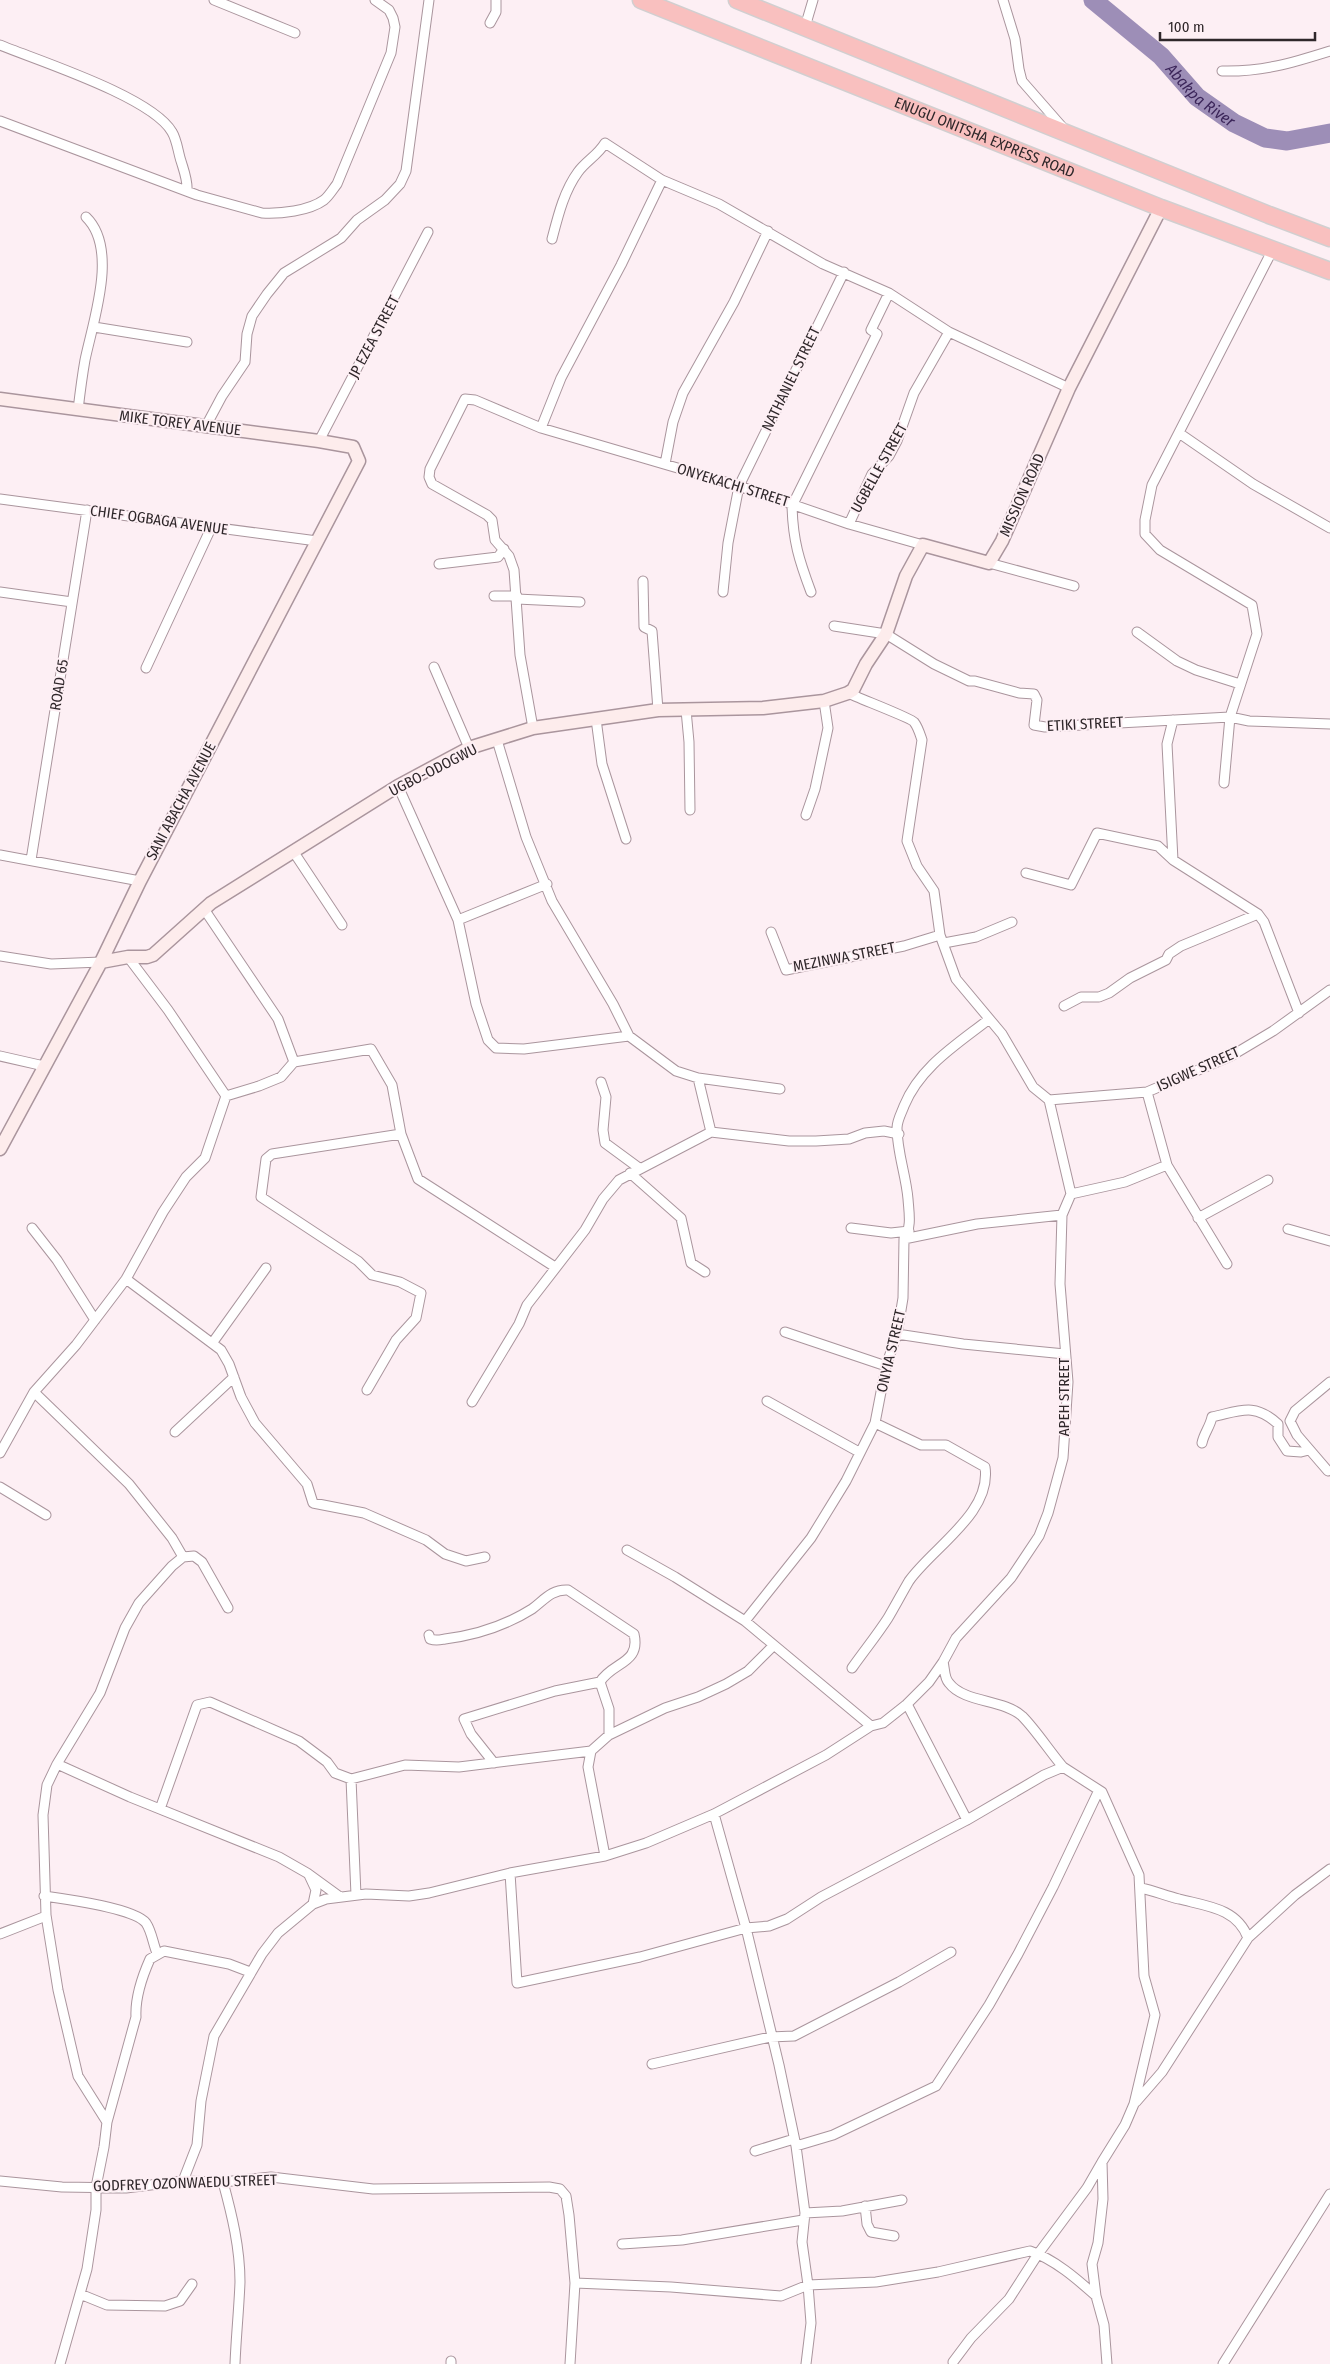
<svg xmlns="http://www.w3.org/2000/svg" width="1330" height="2364" font-family="'Fira Sans Condensed',sans-serif">
  <style>
    .lines { fill: none; stroke-linecap: round; stroke-linejoin: round }
    .river { stroke: #9d8eb7; stroke-width: 19 }
    .street-casing { stroke: #aa959d; stroke-width: 11 }
    .secondary-casing { stroke: #aa959d; stroke-width: 15 }
    .highway-casing { stroke: #d1cfd0; stroke-width: 19 }
    .street { stroke: #fff; stroke-width: 9 }
    .secondary { stroke: #fdecec; stroke-width: 12 }
    .highway { stroke: #f9c0bf; stroke-width: 16 }
    .labels { text-anchor: middle; dominant-baseline: central; stroke-width: 4; stroke-linejoin: round; paint-order: stroke }
    .street-label { font-size: 15px; fill: #2f272a; stroke: #fdeff4 }
    .water-label { font-size: 16px; font-style: italic; fill: #3c265a; stroke: #fdeff4 }
  </style>
  <rect width="100%" height="100%" fill="#fdeff4"/>
  <g class="lines">
    <path class="river" id="s1" d="M1093 0 1161 56 1197 97 1234 123 1265 138 1287 141 1330 133"/>
    <defs>
      <path id="street" d="M214 0 295 33
        M1003 0 1015 39 1019 69 1022 81 1064 129
        M490 23 496 12V0
        M805 27 813 0
        M0 45C39 61 152 97 172 132 177 140 178 152 181 161 184 171 188 181 187 191
        M1222 71C1262 72 1292 63 1330 51
        M0 121 197 195 262 213C280 214 309 211 324 200 329 196 333 189 337 184L391 53 395 27 393 18 389 10 375 0
        M552 239C558 216 564 191 578 172 586 161 598 155 605 143L662 180 719 204 823 264 889 293 949 332 1069 388
        M94 327 187 342
        M78 410C80 393 82 377 85 360 93 321 119 249 86 217
        M206 426 222 396 245 362 247 334 252 316 267 294 284 273 341 238 357 220 385 200 400 184 406 171 429 0
        M541 428 561 378 621 265 662 180
        M1179 433 1253 484 1330 528
        M319 441 428 232
        M665 464 673 422 683 393 734 302 768 231
        M0 499 317 541
        M849 524 872 474 889 456 897 441 914 393 949 332
        M989 563 1074 586
        M439 564 498 557 504 549
        M643 581 644 627 652 631 658 710
        M0 592 72 602
        M723 592 728 543 739 486 844 272
        M811 592C799 560 793 541 792 506L877 334 871 330 889 293
        M494 596H517
        M517 599 580 602
        M834 626 886 634 934 664 969 681H975L1019 693 1034 694 1037 700 1034 725 1045 727 1230 717 1249 721 1330 724
        M1137 632 1177 661 1196 670 1240 684
        M434 667 469 748
        M146 668 211 528
        M848 693C858 698 911 718 914 722 918 727 920 734 922 740L907 841 917 866 934 891 940 935 956 979 1002 1034 1033 1087 1049 1100
        M686 710 689 742 690 810
        M596 719 602 764 626 839
        M1173 720 1167 744 1173 860
        M533 728 520 655 514 570 509 556 495 540 492 520 487 515 432 484 429 477 430 469 465 399 475 400 541 428 739 486 849 524 923 545
        M497 740 526 837 552 901 613 1004 629 1036
        M1224 783 1230 717 1257 634 1252 605 1160 550 1145 534V520L1152 485 1272 251
        M398 786 458 920 476 1004 488 1040 496 1048 524 1049 629 1036 676 1071 698 1078 711 1132
        M806 815 815 789 828 728 824 701
        M293 851 342 925
        M0 855 140 881
        M31 860 87 510
        M1026 873 1071 885 1097 833 1158 846 1173 860 1258 914 1264 922 1299 1013
        M204 909 278 1019 294 1062
        M458 920 547 884
        M771 932 786 970 904 946 940 935
        M944 943 976 937 1012 922
        M0 956 51 964 101 962
        M1064 1006 1081 997H1099L1109 993 1130 978 1166 960 1169 954 1181 946 1258 914
        M0 1056 44 1066
        M698 1078 780 1089
        M601 1082 606 1097 603 1130 605 1143 639 1168
        M1147 1092 1167 1165 1227 1264
        M226 1096 259 1086 281 1077 294 1062 371 1049 392 1085 401 1134 418 1179 555 1267
        M1049 1100 1147 1092 1231 1056 1273 1031 1330 990
        M630 1173 681 1218 691 1263 705 1272
        M1071 1194 1125 1182 1167 1165
        M1198 1218 1268 1180
        M32 1228 57 1260 95 1320
        M851 1228 891 1233 909 1231
        M1288 1229 1330 1241
        M904 1239 977 1224 1062 1215
        M126 1279 221 1350 229 1364 241 1397 255 1423 307 1484 313 1503 364 1513 426 1540 445 1554 466 1561 485 1557
        M785 1332 886 1366
        M897 1334 963 1344 1065 1354
        M213 1342 266 1268
        M367 1390 396 1340 416 1318 421 1293 400 1282 372 1275 358 1261 261 1197 266 1159 272 1154 401 1134
        M34 1392 129 1484 172 1538 183 1557
        M767 1401 859 1452
        M472 1402 519 1324 527 1305 585 1230 603 1199 619 1180 711 1132 789 1141H816L849 1139 865 1133 884 1131 899 1134
        M175 1432 234 1377
        M1202 1443C1204 1433 1210 1427 1212 1417 1240 1411 1254 1402 1278 1424V1437L1287 1451 1301 1452 1309 1450
        M0 1453 34 1392 76 1345 126 1279 163 1212 186 1177 205 1158 226 1096 168 1010 128 957
        M1328 1471 1297 1435 1290 1421 1295 1411 1330 1382
        M0 1487 46 1515
        M627 1550 675 1577 745 1621 871 1726
        M745 1621 811 1538 846 1481 875 1423 886 1366 897 1334 903 1298 904 1239C912 1227 909 1213 908 1199 906 1175 897 1152 897 1128 897 1120 902 1112 904 1106 920 1067 956 1045 988 1020
        M429 1635 430 1639C436 1641 439 1640 445 1639 477 1635 505 1626 532 1609 544 1600 552 1589 568 1590L634 1634C641 1664 612 1662 600 1682
        M943 1662C945 1669 944 1678 949 1683 964 1703 1003 1699 1022 1716 1036 1730 1050 1752 1063 1767
        M852 1668C864 1651 877 1635 888 1618 895 1606 902 1593 909 1581 932 1548 992 1513 985 1467L946 1445H921L875 1423
        M907 1704 967 1820
        M494 1763 471 1734 464 1719 555 1691 600 1682 609 1709V1735
        M57 1764 100 1693 125 1628 139 1603 172 1566 183 1557 194 1556 202 1562 228 1608
        M351 1779 356 1895
        M160 1809 197 1705 210 1702 299 1741 327 1762 335 1773 351 1779 405 1765 459 1767 591 1751
        M714 1814 746 1928 779 2065 796 2146 805 2213 802 2242 808 2285 811 2323 806 2364
        M605 1856 588 1767 591 1751 609 1735 665 1708 698 1697 726 1684 748 1671 773 1646
        M510 1873 517 1983 640 1957 746 1928 769 1926 787 1919 821 1897 967 1820 1044 1775 1063 1767 1102 1792 1139 1875 1144 1976 1155 2015 1134 2104 1125 2125 1102 2162 1103 2199 1098 2243 1092 2264 1096 2296 1104 2325 1107 2364
        M309 1875 316 1890 313 1904
        M1141 1888C1155 1891 1166 1896 1179 1899 1206 1906 1237 1908 1248 1938
        M44 1896C65 1899 134 1908 146 1923 152 1932 153 1944 157 1953
        M0 1934 46 1916
        M652 2064 770 2037 794 2036 899 1982 951 1952
        M1136 2102 1162 2072 1248 1938 1295 1895 1330 1869
        M107 2122 78 2076 58 1990 46 1915 43 1815 47 1785 57 1764 130 1797 279 1857 307 1873 340 1897
        M796 2146 833 2135 936 2086 989 2005 1018 1954 1053 1887 1099 1790
        M755 2151 794 2139
        M0 2181 62 2187 126 2188 183 2181 223 2182 271 2177 373 2189 549 2187 560 2189 566 2196 569 2215 575 2283 570 2364
        M183 2181 197 2145 201 2101 214 2036 262 1954 278 1933 313 1904 326 1899 366 1894 409 1896 429 1893 510 1873 605 1856 646 1843 714 1814 826 1755 871 1726 883 1723 907 1704 929 1682 943 1662 956 1638 1011 1578 1039 1536 1048 1513 1063 1458 1068 1382 1060 1284 1062 1215 1071 1194 1049 1100
        M223 2182C232 2215 240 2248 240 2282 239 2309 236 2337 235 2364
        M865 2206 867 2224 871 2232 894 2236
        M805 2213 842 2211 902 2200
        M622 2244 682 2240 803 2220
        M575 2283 671 2287 781 2296 808 2285 876 2282 938 2272 1030 2251C1054 2259 1077 2279 1096 2296
        M80 2294 107 2305 165 2306 180 2301 192 2284
        M953 2362 971 2338 1009 2299 1038 2254 1087 2188 1102 2162
        M60 2364 87 2269 96 2210V2187L104 2147 107 2122 136 2017C135 1998 142 1977 150 1959L164 1951 229 1964 250 1972
        M451 2364V2361
        M1223 2364 1330 2194"/>
      <path id="secondary" d="M0 399 319 441 353 447 359 461 140 881 101 962 0 1149
        M101 962 128 957H147L153 955 211 903 398 786 469 748 533 728 658 710 763 708 824 701 848 693 853 690 866 664 886 634 906 576 923 545 989 563 1002 541 1069 388 1161 208"/>
      <g id="highway">
        <path id="s2" d="M641 0 1161 208 1330 271"/>
        <path d="M737 0 1269 215 1330 238"/>
      </g>
    </defs>
    <use href="#street" class="street-casing"/>
    <use href="#secondary" class="secondary-casing"/>
    <use href="#highway" class="highway-casing"/>
    <use href="#street" class="street"/>
    <use href="#secondary" class="secondary"/>
    <use href="#highway" class="highway"/>
  </g>
  <g class="labels">
    <g class="street-label">
      <text stroke="none"><textPath href="#s2" startOffset="370">ENUGU ONITSHA EXPRESS ROAD</textPath></text>
      <text transform="translate(374 337) rotate(-62)">JP EZEA STREET</text>
      <text transform="translate(791 379) rotate(-64)">NATHANIEL STREET</text>
      <text transform="translate(180 423) rotate(7)">MIKE TOREY AVENUE</text>
      <text transform="translate(879 468) rotate(-61)">UGBELLE STREET</text>
      <text transform="translate(733 485) rotate(17)">ONYEKACHI STREET</text>
      <text transform="translate(1022 495) rotate(-66)">MISSION ROAD</text>
      <text transform="translate(159 520) rotate(8)">CHIEF OGBAGA AVENUE</text>
      <text transform="translate(59 685) rotate(-81)">ROAD 65</text>
      <text transform="translate(1085 724) rotate(-3)">ETIKI STREET</text>
      <text transform="translate(433 770) rotate(-27)">UGBO-ODOGWU</text>
      <text transform="translate(181 801) rotate(-62)">SANI ABACHA AVENUE</text>
      <text transform="translate(844 957) rotate(-11)">MEZINWA STREET</text>
      <text transform="translate(1198 1069) rotate(-24)">ISIGWE STREET</text>
      <text transform="translate(891 1351) rotate(-77)">ONYIA STREET</text>
      <text transform="translate(1064 1397) rotate(-90)">APEH STREET</text>
      <text transform="translate(185 2183) rotate(-2)">GODFREY OZONWAEDU STREET</text>
    </g>
    <g class="water-label">
      <text stroke="none"><textPath href="#s1" startOffset="144">Abakpa River</textPath></text>
    </g>
  </g>
  <path d="M1160 32v8h155v-8" fill="none" stroke="#2f272a" stroke-width="2.5"/>
  <text x="1168" y="32" font-size="15" fill="#2f272a" stroke="#fdeff4" stroke-width="4" paint-order="stroke">100 m</text>
</svg>
